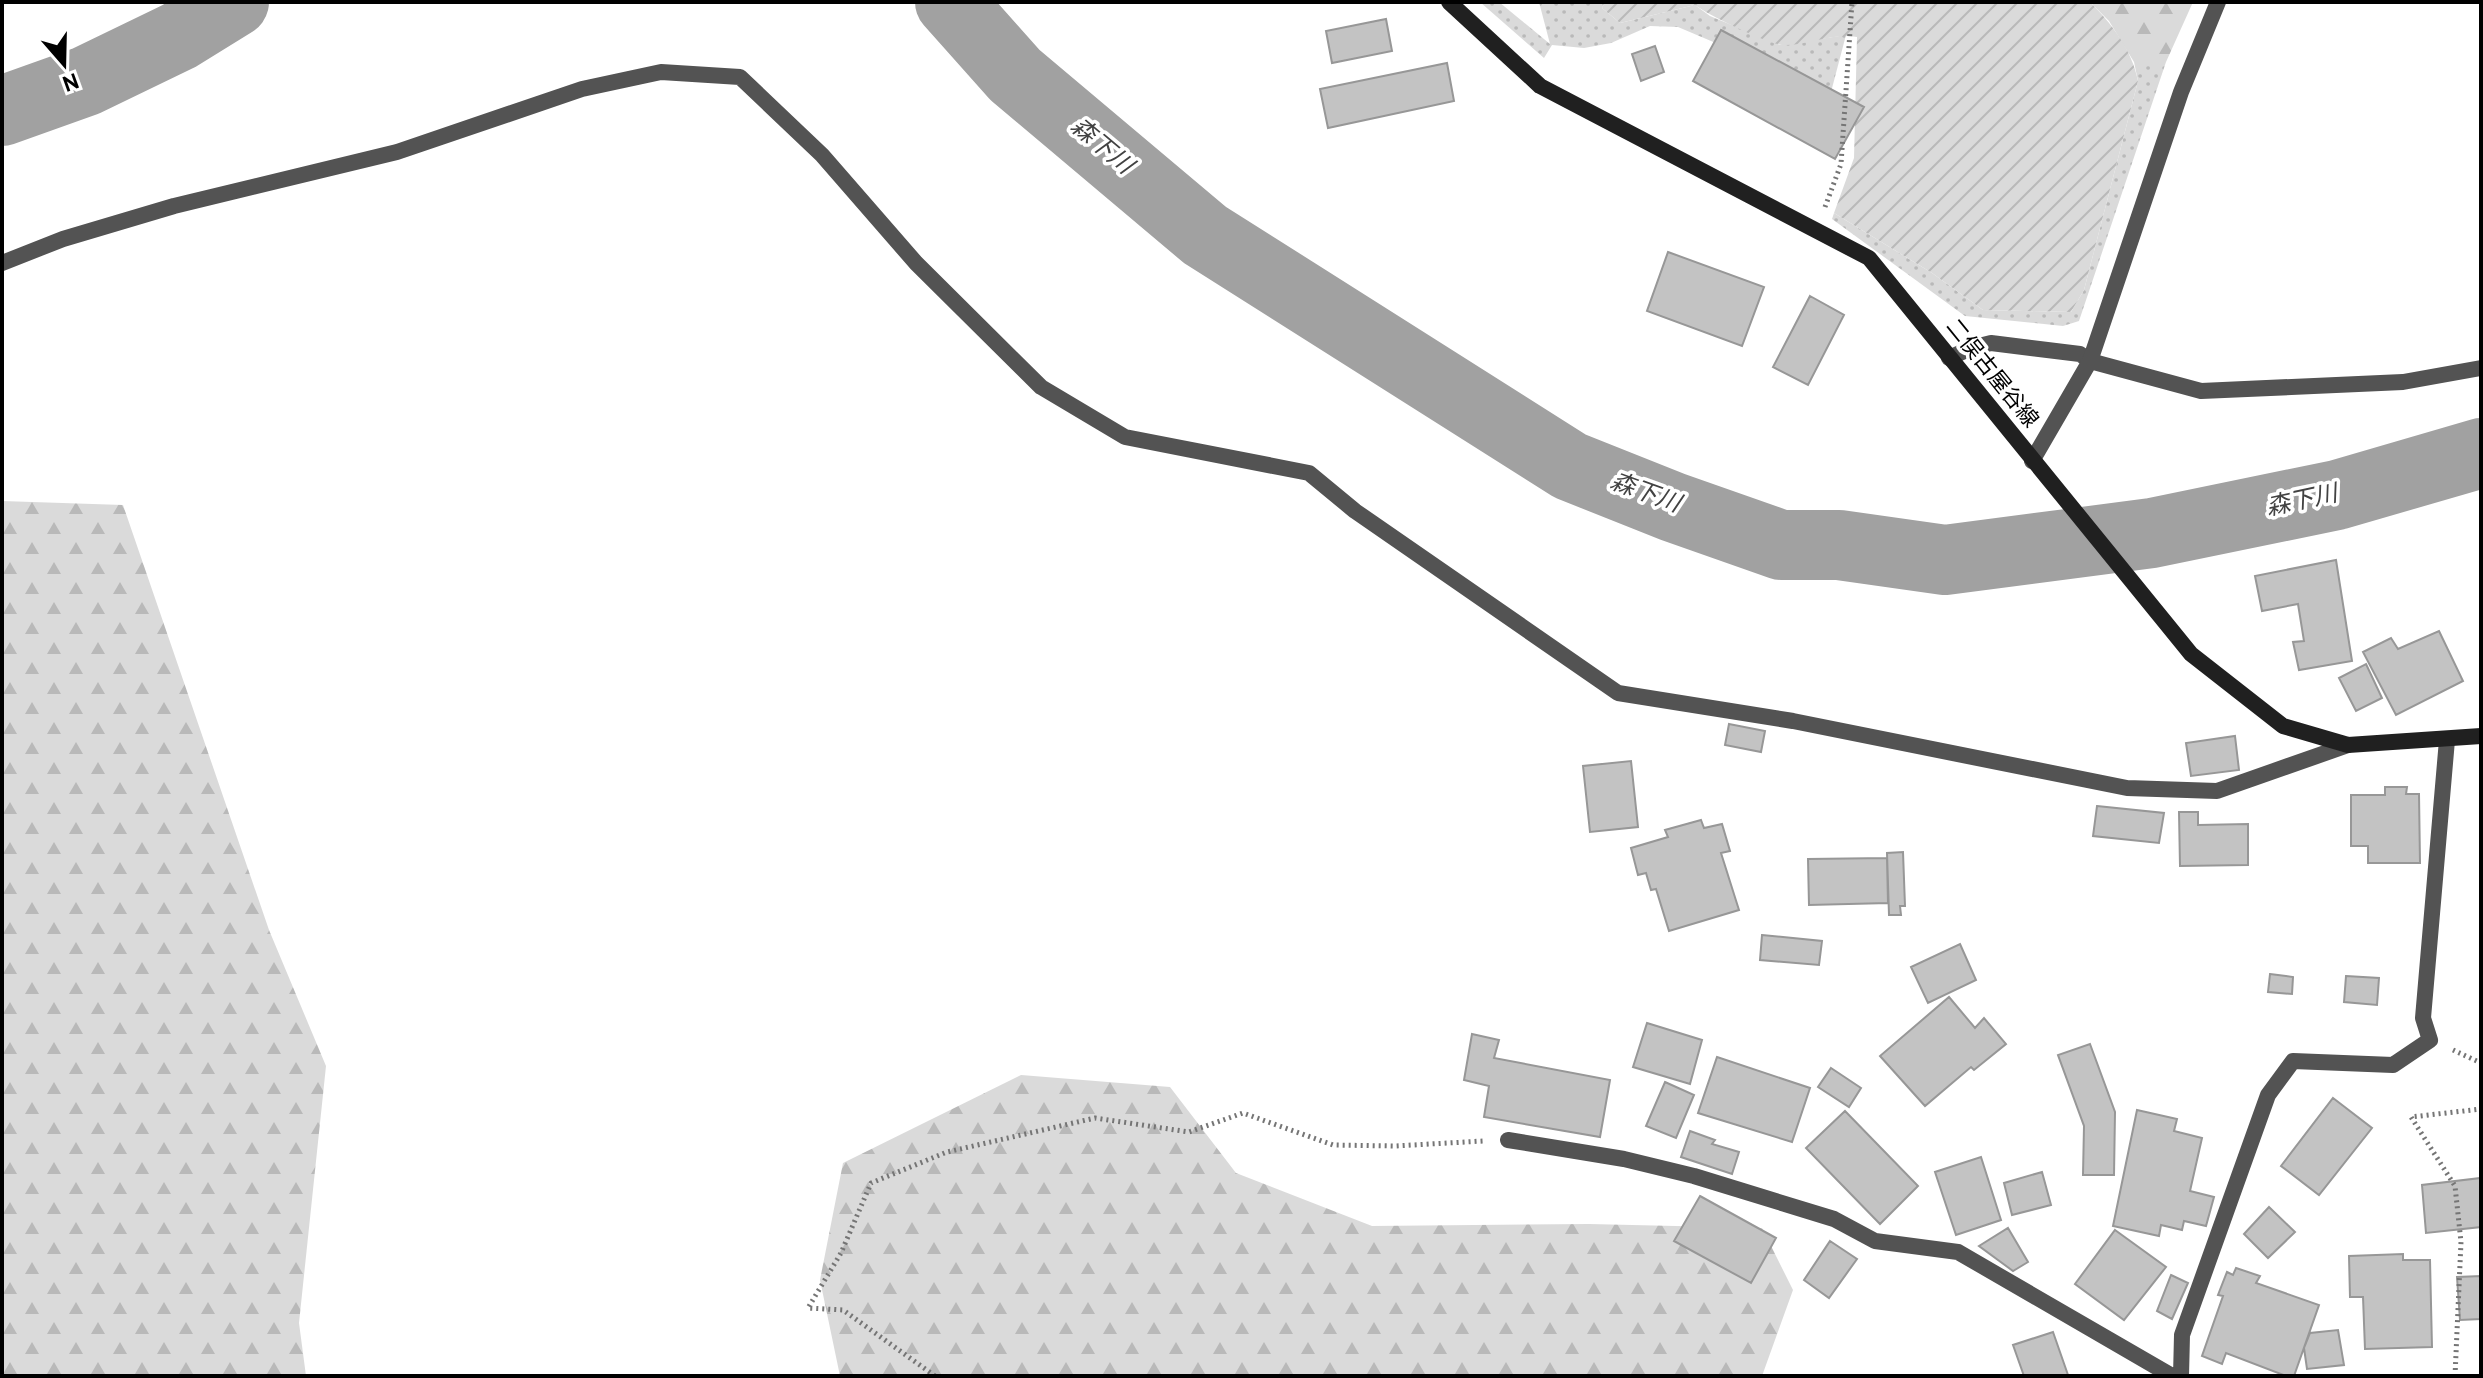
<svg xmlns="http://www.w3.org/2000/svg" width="2483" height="1378" font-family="Overpass,'Noto Sans JP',sans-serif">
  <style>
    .grass { fill: url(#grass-dots) }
    .forest { fill: url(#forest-firs) }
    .garden { fill: url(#garden-furrows) }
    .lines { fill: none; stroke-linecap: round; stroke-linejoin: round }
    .river { stroke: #a1a1a1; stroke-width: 70 }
    .building { fill: #c3c3c3; stroke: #979797; stroke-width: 2 }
    .path { stroke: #757575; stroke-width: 5; stroke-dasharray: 2 4; stroke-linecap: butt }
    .lane { stroke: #535353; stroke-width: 16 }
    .street { stroke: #535353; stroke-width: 16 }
    .secondary { stroke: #202020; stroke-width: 16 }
    .labels { text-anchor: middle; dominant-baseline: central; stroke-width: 7; stroke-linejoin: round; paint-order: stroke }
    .street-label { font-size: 22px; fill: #000; stroke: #fff }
    .water-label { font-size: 24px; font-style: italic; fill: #424242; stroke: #fff }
  </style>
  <defs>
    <pattern id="grass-dots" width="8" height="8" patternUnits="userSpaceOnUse" patternTransform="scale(2)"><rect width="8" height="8" fill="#dadada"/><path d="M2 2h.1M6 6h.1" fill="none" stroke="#b9b9b9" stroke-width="1.8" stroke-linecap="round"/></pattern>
    <pattern id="forest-firs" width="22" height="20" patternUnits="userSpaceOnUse" patternTransform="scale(2)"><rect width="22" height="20" fill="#dadada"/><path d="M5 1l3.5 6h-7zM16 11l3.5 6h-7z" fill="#b9b9b9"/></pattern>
    <pattern id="garden-furrows" width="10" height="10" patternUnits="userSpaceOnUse" patternTransform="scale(2)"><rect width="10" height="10" fill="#dadada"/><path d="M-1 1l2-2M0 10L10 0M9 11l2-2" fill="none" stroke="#b9b9b9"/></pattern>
  </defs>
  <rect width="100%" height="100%" fill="#fff"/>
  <path class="grass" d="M1480 2H1499L1550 44 1539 2H1605L1602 8 1620 23 1695 5 1710 16 1780 45 1846 35 1831 92 1678 27 1650 26 1611 43 1584 48 1552 45 1544 58Z
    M2134 62H2166L2079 321 2063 326 1965 316 1832 219 1834 213 1932 273 1983 310 2071 312 2084 290 2138 81Z"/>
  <path class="forest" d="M2090 2H2193L2166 62H2134L2109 21Z
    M2 501 123 505 269 930 326 1066 299 1323 306 1376H2Z
    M1021 1075 1170 1087 1236 1173 1372 1226 1589 1224 1762 1228 1793 1290 1762 1376H840L820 1280 843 1163Z"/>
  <path class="garden" d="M1605 2H2090C2112 24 2132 50 2138 81L2084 290 2071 312 1983 310 1932 273 1834 213 1854 158 1857 37C1832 32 1807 46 1782 45 1766 43 1708 15 1695 5L1620 23 1602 8Z"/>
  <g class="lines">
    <path class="river" d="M950 2 1015 75 1205 235 1570 466 1673 507 1781 545H1839L1945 560 2152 533 2337 495 2481 453
      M2 111 86 81 179 36 234 2"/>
  </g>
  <path class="building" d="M1386 19 1392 51 1332 63 1326 31Z
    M1721 30 1864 107 1835 159 1693 81Z
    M1655 46 1664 72 1641 81 1632 54Z
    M1447 63 1454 101 1328 128 1320 89Z
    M1668 252 1764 287 1742 346 1647 311Z
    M1810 296 1844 315 1808 385 1773 367Z
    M2336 560 2352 661 2299 670 2293 642 2304 641 2298 604 2262 611 2255 576Z
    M2439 631 2463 681 2396 715 2363 652 2391 638 2398 649Z
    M2366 664 2382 698 2356 711 2339 678Z
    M1729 724 1765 731 1761 752 1725 745Z
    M2235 736 2239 770 2191 776 2186 743Z
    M1631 761 1638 827 1590 832 1583 766Z
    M2385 787H2407L2406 794H2419L2420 863H2368V846H2351V795H2385Z
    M2097 806 2164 813 2159 843 2093 836Z
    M2179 812H2198V825L2248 824V865L2180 866Z
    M1701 820 1704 828 1722 824 1730 851 1721 853 1739 910 1669 931 1656 889 1651 890 1646 873 1638 875 1631 848 1668 837 1665 830Z
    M1903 852 1905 906H1900L1901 915H1889L1887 853Z
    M1887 858 1888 903 1809 905 1808 859Z
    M1762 935 1822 941 1819 965 1760 960Z
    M1960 944 1976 980 1928 1003 1911 967Z
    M2270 974 2293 977 2292 994 2268 992Z
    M2346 976 2379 978 2377 1005 2344 1002Z
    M1949 997 1975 1028 1984 1018 2006 1044 1974 1070 1971 1067 1925 1106 1880 1056Z
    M1647 1023 1702 1040 1690 1084 1633 1067Z
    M1472 1034 1499 1040 1494 1058 1610 1080 1600 1137 1484 1117 1489 1086 1464 1080Z
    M2090 1044 2115 1112 2114 1175H2083L2084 1126 2058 1055Z
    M1717 1057 1810 1088 1792 1142 1698 1113Z
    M1831 1068 1861 1088 1849 1107 1818 1087Z
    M1665 1082 1694 1095 1676 1138 1646 1126Z
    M2333 1098 2372 1128 2319 1195 2281 1166Z
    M2137 1110 2177 1119 2174 1131 2202 1138 2190 1191 2214 1197 2206 1226 2184 1221 2182 1230 2161 1225 2159 1236 2113 1226Z
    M1845 1111 1918 1186 1880 1224 1806 1148Z
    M1690 1131 1715 1140 1712 1144 1739 1152 1732 1174 1681 1157Z
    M1981 1157 2001 1220 1956 1235 1935 1172Z
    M2042 1172 2051 1205 2012 1215 2004 1183Z
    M2481 1178V1227L2426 1233 2422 1185Z
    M1700 1196 1776 1238 1751 1283 1674 1241Z
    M2269 1207 2295 1232 2268 1258 2244 1234Z
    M2008 1228 2028 1262 2013 1271 1979 1246Z
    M2115 1230 2166 1267 2124 1320 2075 1284Z
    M1830 1241 1857 1259 1829 1298 1804 1280Z
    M2403 1254V1260H2430L2432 1347 2365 1349 2363 1297H2350L2349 1256Z
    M2236 1268 2260 1276 2256 1283 2319 1305 2294 1376H2286L2226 1353 2222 1364 2202 1356 2223 1296 2218 1295 2227 1272 2233 1275Z
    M2171 1275 2188 1283 2172 1319 2157 1311Z
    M2481 1276V1319L2460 1320 2457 1277Z
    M2338 1330 2344 1365 2307 1369 2304 1348 2310 1333Z
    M2053 1332 2068 1375 2024 1376 2013 1345Z"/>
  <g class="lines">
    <path class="path" d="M1825 207 1841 164 1852 2
      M2453 1050 2481 1063
      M935 1376 843 1310 808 1308 841 1253 871 1183 947 1152 1095 1118 1189 1132 1243 1113 1333 1145 1395 1146 1483 1141
      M2455 1376 2461 1242 2455 1186 2411 1117 2481 1109"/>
    <path class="lane" d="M1949 358 1971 348 1991 343 2080 354 2090 361"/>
    <path class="street" d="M2 263 63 239 174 206 397 152 582 89 661 72 740 77 822 155 916 263 1041 387 1125 437 1309 473 1355 511 1618 693 1793 721 2127 788 2217 791 2348 745
      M2090 361 2201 391 2403 382 2481 368
      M2032 461 2090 361 2181 92 2218 2
      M1508 1140 1624 1159 1694 1176 1834 1219 1875 1241 1958 1252 2172 1376
      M2181 1376 2182 1335 2268 1095 2293 1061 2393 1065 2430 1040 2423 1018 2447 740"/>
    <path class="secondary" d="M1449 2 1540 86 1869 258 2191 654 2283 726 2348 745 2481 736"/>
  </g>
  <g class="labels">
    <g class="street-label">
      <text transform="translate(1991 374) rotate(51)">二俣古屋谷線</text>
    </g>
    <g class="water-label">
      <text transform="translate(1101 147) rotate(40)">森下川</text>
      <text transform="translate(1645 494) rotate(20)">森下川</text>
      <text transform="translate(2302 502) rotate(-12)">森下川</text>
    </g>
  </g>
  <rect width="2483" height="1378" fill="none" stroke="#000000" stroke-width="8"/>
  <g transform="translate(64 64) rotate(160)" stroke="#ffffff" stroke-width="6" paint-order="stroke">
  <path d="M0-6L14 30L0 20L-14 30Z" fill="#000000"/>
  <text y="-12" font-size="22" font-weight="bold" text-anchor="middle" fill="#000000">N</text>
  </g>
</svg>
